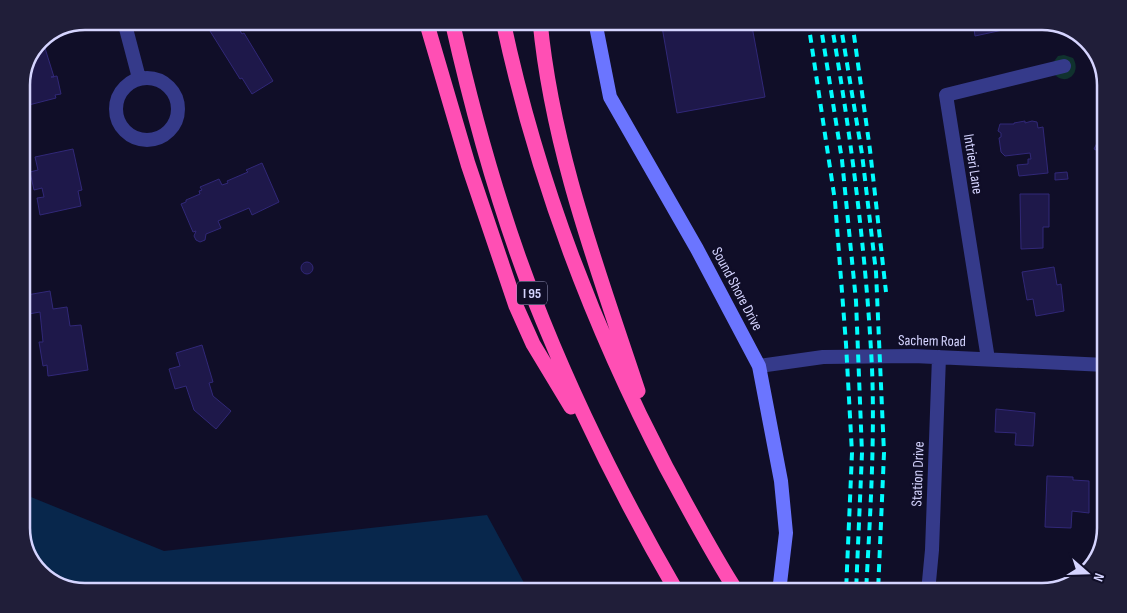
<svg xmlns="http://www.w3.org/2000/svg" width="1127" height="613" font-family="'Sofia Sans Condensed',sans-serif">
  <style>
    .green { fill: #10322e }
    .water { fill: #08274c }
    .building { fill: #1e184a; stroke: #312878 }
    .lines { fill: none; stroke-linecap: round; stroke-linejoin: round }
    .minor { stroke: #353a8a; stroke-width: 14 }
    .secondary { stroke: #6b75ff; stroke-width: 14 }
    .motorway { stroke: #ff4fb4; stroke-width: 15 }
    .rail { stroke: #00fdff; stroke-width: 4; stroke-dasharray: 8 6; stroke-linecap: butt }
    .labels { text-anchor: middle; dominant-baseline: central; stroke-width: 4.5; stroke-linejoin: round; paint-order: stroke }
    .shield { fill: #100e28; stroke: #9a99be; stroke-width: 1 }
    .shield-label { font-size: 14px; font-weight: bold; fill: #d5d4ff }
    .street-label { font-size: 15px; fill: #d5d4ff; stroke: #100e28 }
    .rim { fill: none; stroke: #d5d4ff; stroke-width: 2.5 }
  </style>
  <rect width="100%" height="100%" fill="#100e28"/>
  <path class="green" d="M1064 55 1073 58C1082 73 1066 87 1054 74L1052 64 1058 56Z"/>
  <path class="water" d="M21 493 164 551 487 515 529 592H85L57 585 32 564 21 532Z"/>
  <path class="building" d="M225 21H234L242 34 244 33 273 81 252 94 242 78 240 79 210 31Z
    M661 21H751L765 97 677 113Z
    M973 21H1011L1012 28 975 36Z
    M47 37 48 43 41 46 44 45 54 77H51L57 76 61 94 55 95 56 98 25 106 21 95V81L40 40Z
    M1025 121V123L1032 121 1037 122 1038 128 1043 127 1048 173 1019 176 1017 165 1028 164V159H1031L1030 153 1005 156 1001 152 999 138 1001 137V133L998 131 1000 124H1014V123Z
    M1102 126 1106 127V155L1094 149 1100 137 1097 135Z
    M73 149 82 190 78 191 81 206 40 215 37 198 44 197 42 188 34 190 30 172 38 170 35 157Z
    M262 163 279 202 252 215 249 208 218 221 221 228 206 234 205 240 200 242 196 240 194 236 196 231 193 232 181 204 186 202V200L200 194 199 191 202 190 200 187 219 179 222 185 228 183 227 181 248 172 246 170Z
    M1067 172 1068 179 1055 180V173Z
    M1020 194H1049V227H1043V248L1021 249Z
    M301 268a6 6 0 1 1 12 0a6 6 0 1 1-12 0Z
    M1054 267 1057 285 1061 284 1064 311 1036 316 1033 299 1027 300 1022 272Z
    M50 291 53 309 67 307 70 326 81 325 88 370 48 376 47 365 43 366 39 342H43L40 312 23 315 21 296Z
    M202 345 213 382 209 383 213 396 231 411 216 429 194 410 186 386 175 389 169 369 180 366 176 353Z
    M996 409 1035 413 1033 446 1015 445 1016 433 995 432Z
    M1047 476 1073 477V480L1089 481V513L1072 511 1071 528 1045 527Z"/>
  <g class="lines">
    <path class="minor" d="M124 21 139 78
      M116 109a31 31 0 1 1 62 0a31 31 0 1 1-62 0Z
      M988 359 946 95 1064 66
      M759 366 823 357 914 356 1106 365
      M928 592 932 550 939 357"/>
    <path class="secondary" d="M595 21 610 97 697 249 759 366 781 481 786 533 779 592"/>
    <path class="motorway" d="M426 21 468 164 516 306 533 344 571 407
      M452 21C475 123 503 224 543 321 581 415 626 504 677 592
      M503 21C536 176 593 327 666 467 689 509 711 552 737 592
      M540 21C552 149 598 270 638 391"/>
    <path class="rail" d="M808 21 835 201 846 344 852 453 846 592
      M820 21 842 160 856 301 862 453 856 592
      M831 21C851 136 866 251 872 368 875 442 870 517 866 592
      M840 21 862 154 876 272 884 453 878 592
      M852 21 870 150 886 292"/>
  </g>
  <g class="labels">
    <rect class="shield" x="517" y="281.5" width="30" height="23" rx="4"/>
    <g class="shield-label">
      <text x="532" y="293">I 95</text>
    </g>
    <g class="street-label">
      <text transform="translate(973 164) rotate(81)">Intrieri Lane</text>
      <text transform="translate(737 289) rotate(62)">Sound Shore Drive</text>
      <text transform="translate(932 341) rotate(1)">Sachem Road</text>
      <text transform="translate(918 474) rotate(-88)">Station Drive</text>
    </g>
  </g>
  <path d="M0 0H1127V613H0ZM85 30H1042A55 55 0 0 1 1097 85V528A55 55 0 0 1 1042 583H85A55 55 0 0 1 30 528V85A55 55 0 0 1 85 30Z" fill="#201e39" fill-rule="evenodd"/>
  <path class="rim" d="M85 30H1042A55 55 0 0 1 1097 85V528A55 55 0 0 1 1042 583H85A55 55 0 0 1 30 528V85A55 55 0 0 1 85 30Z"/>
  <g transform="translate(1087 573) rotate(110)" stroke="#100e28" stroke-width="4" paint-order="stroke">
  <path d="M0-4L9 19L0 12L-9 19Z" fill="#d5d4ff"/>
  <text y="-8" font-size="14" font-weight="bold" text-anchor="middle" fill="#d5d4ff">N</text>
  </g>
</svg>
